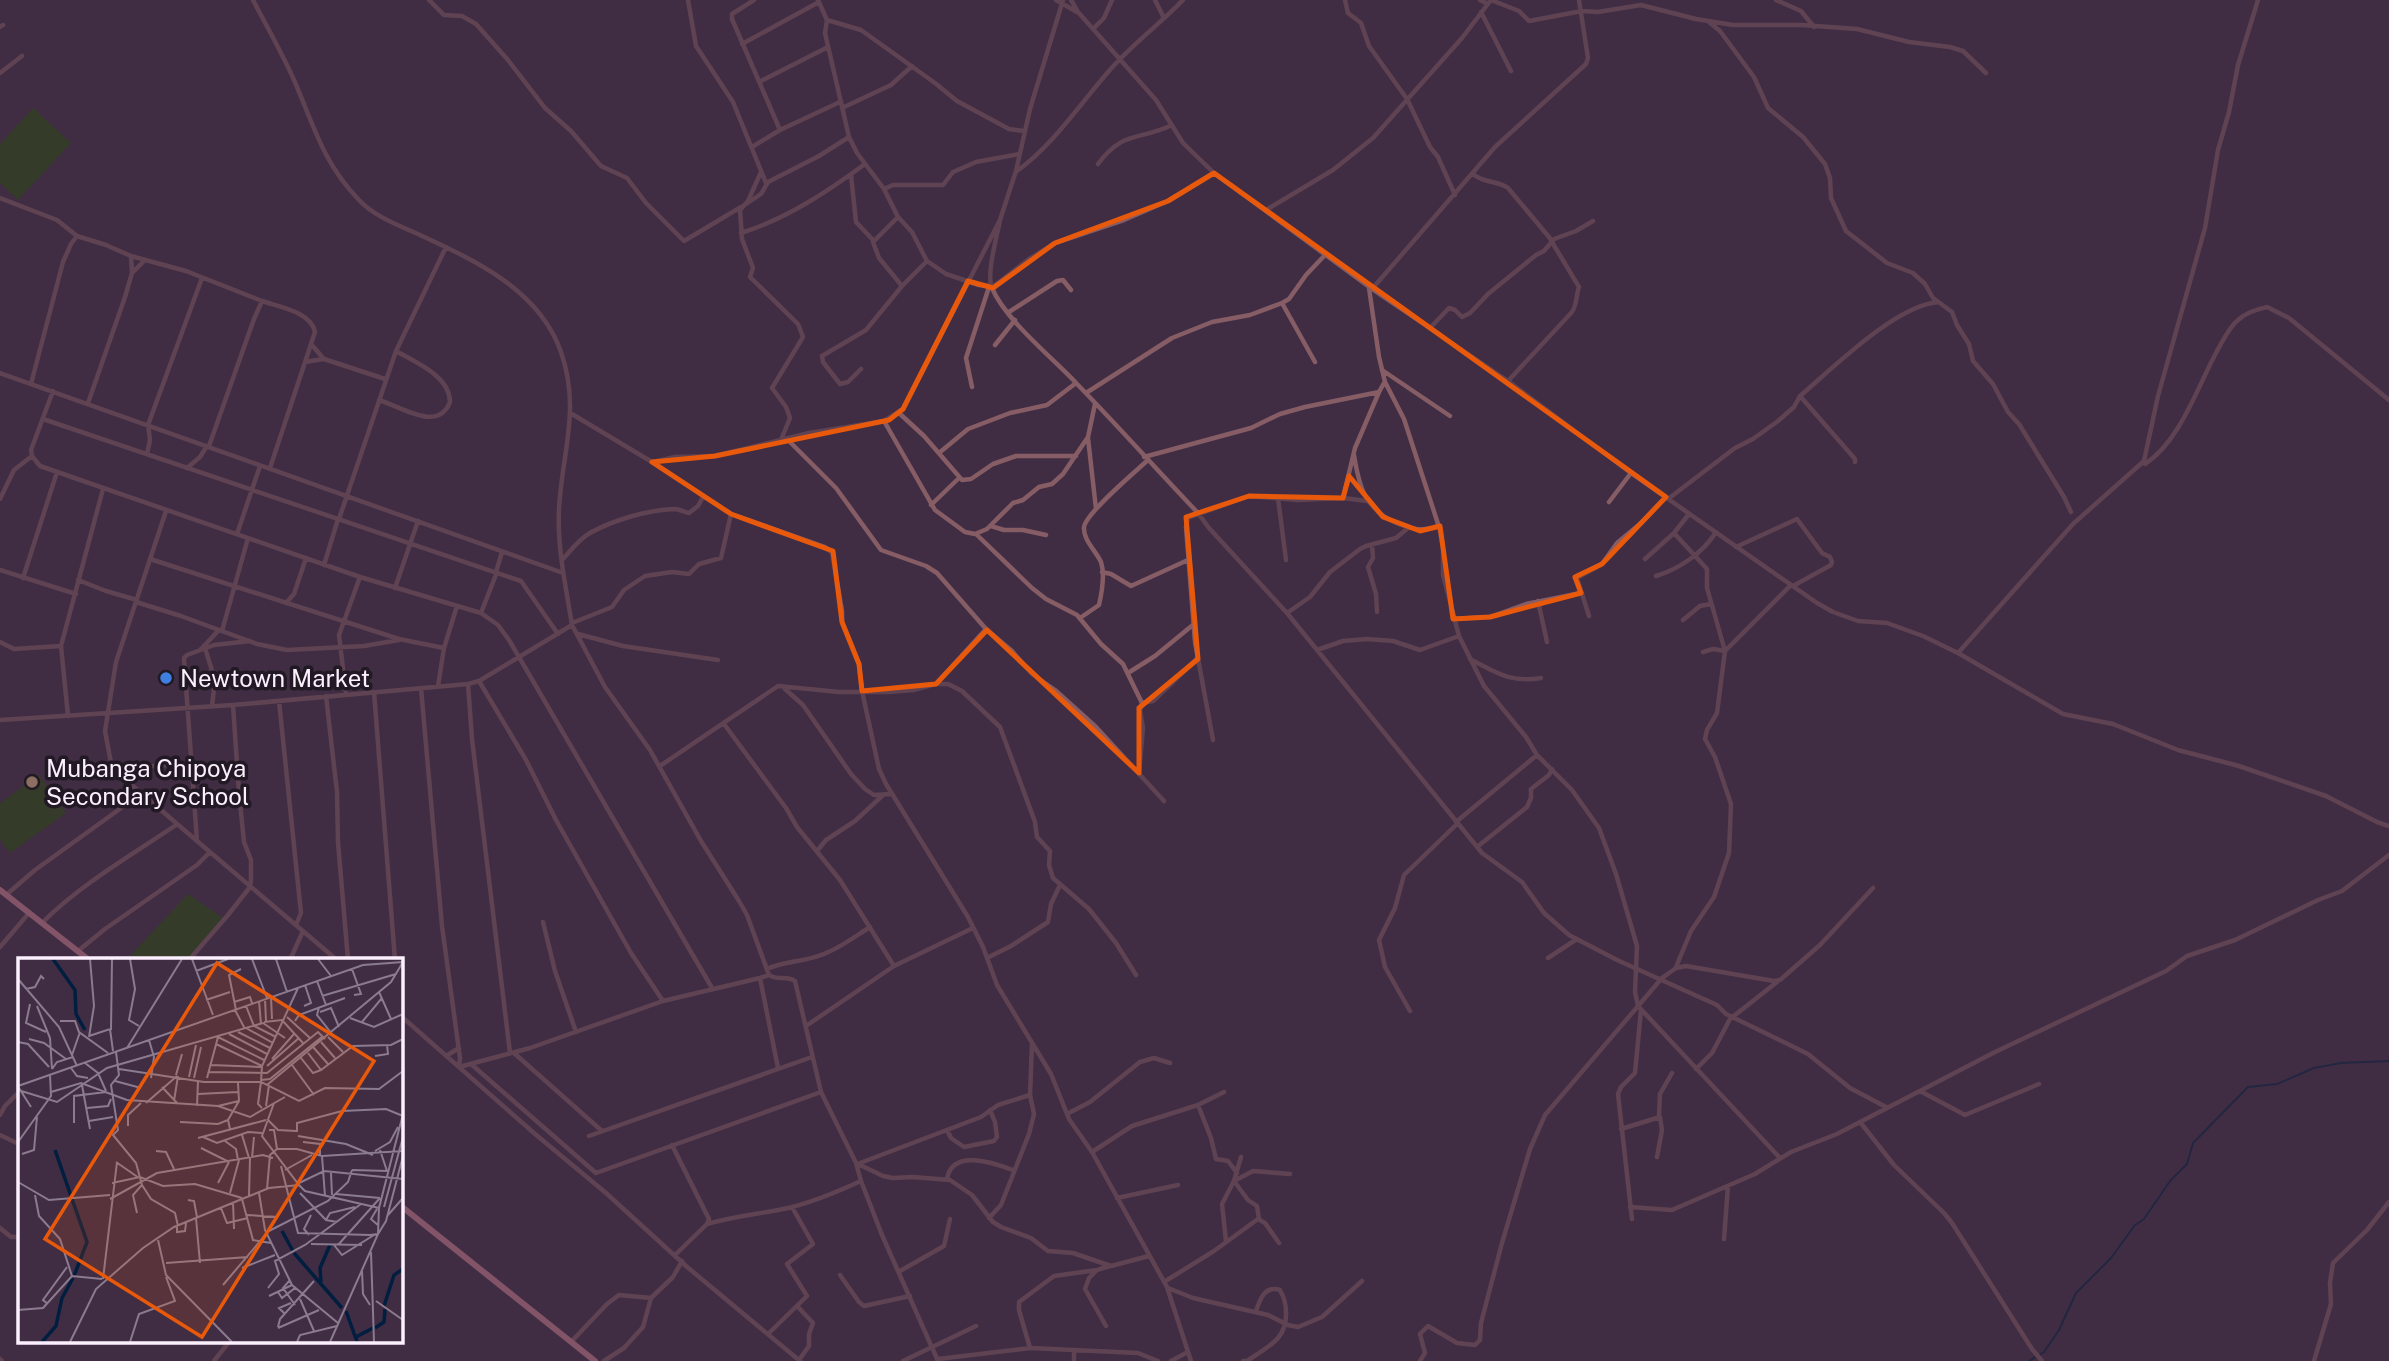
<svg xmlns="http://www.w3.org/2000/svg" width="2389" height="1361" font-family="'Public Sans',sans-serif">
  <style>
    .green { fill: #264c08 }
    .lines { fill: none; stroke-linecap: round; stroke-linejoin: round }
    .stream { stroke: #001e3f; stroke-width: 2 }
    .minor { stroke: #865d65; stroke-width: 4.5 }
    .primary { stroke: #d48293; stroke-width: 6 }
    .marked { fill: none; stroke: #e8590c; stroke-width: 5; stroke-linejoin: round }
    .shop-dot { fill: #3f7fe0; stroke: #211923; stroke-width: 2.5 }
    .education-dot { fill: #8d6e63; stroke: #211923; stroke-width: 2.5 }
    .labels { text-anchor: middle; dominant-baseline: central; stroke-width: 7; stroke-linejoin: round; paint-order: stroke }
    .poi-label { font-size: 24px; fill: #fcf0fe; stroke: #211923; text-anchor: start }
    .inset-river { fill: none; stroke: #001e3f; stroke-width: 3.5 }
    .inset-road { fill: none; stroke: #8b7b8e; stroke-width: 2 }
    .view { fill: #e8590c; fill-opacity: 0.15; stroke: #e8590c; stroke-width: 3.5 }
    .inset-edge { fill: none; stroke: #fcf0fe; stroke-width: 3.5 }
  </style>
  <rect width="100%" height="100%" fill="#402d44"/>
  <path class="green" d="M33 108 71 143 18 200 0 183V144Z
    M39 775 66 813 10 853 0 840V803Z
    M188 894 223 918 188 960H126Z"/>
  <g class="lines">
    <path class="stream" d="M2029 1361 2044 1352 2059 1330 2076 1293 2111 1258 2135 1225 2144 1219 2170 1181 2187 1164 2193 1143 2248 1087 2277 1084 2314 1068 2341 1063 2389 1061"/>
    <path class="minor" d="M429 0 444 15 462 16 476 24 508 60 545 108 571 131 601 166 627 178 646 203 684 241 741 207
      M688 0 696 46 733 102 766 183
      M754 0 732 14V19L780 130
      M818 0 827 20 825 33 849 137 857 153 884 189 898 217 912 232 927 261 946 274 979 285 994 286 1029 259 1055 243 1124 220 1168 201 1214 173
      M1056 0 1077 12
      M1071 0 1078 12 1156 100 1183 143 1214 173 1372 289 1508 381 1631 473 1817 603 1833 612 1858 621 1887 623 1923 636 1958 653 2063 714 2113 724 2178 750 2239 766 2326 796 2377 822 2389 826
      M1155 0 1164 18
      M1345 0 1348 13 1361 23 1369 46 1407 99 1430 147 1438 157 1455 195
      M1480 0 1488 4
      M1491 0 1519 11 1529 21 1582 11 1598 12 1641 5 1696 19 1733 25H1802L1857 29 1909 42 1950 47 1963 51 1986 73
      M1776 0 1801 11 1814 27
      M1481 12 1511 71
      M827 20 861 30 935 83 957 101 1009 129 1024 131
      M1709 22 1720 31 1754 77 1768 108 1803 137 1825 164 1830 178 1831 198 1846 231 1887 263 1913 273 1925 284 1933 298 1952 312 1957 325 1969 344 1973 361 1993 384 2008 412 2019 424 2064 497 2071 512
      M0 27 3 25
      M1093 29 1104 18 1112 0
      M742 44 819 2
      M0 73 22 56
      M759 82 828 47
      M842 108 891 85 912 66
      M752 147 780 130 840 102
      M1098 164C1123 130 1139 141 1172 125
      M1017 171C1054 144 1079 105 1109 71 1131 45 1159 25 1183 0
      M761 172 748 201 740 210 742 239 753 268 750 277 798 324 803 337 772 388 786 407 790 418 781 440
      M1473 174C1485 184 1497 180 1508 188L1549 237 1579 287C1576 295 1577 305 1572 312L1508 381
      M851 175 856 222 873 240
      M884 189 893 185H943L953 172 976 162 1019 154
      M0 198 57 220 77 236 106 245 131 256 186 271 262 301
      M746 204 761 194 768 182 819 156 849 137
      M1266 210 1333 170 1373 138 1462 38 1491 0
      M898 217 873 242 879 258 902 286
      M1000 220C997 237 986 274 992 288 1006 321 1053 358 1077 384 1118 426 1157 470 1198 513L1209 528 1287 613 1482 853 1522 882 1544 913 1569 935 1617 960 1717 1005 1726 1014 1808 1054 1850 1088 1886 1107
      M741 233C786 219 827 192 865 164
      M132 273 145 260
      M1369 288 1379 357 1385 382 1404 419 1439 527 1443 548V575L1459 636 1484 686 1526 737 1537 755 1572 790 1599 828 1616 874 1637 946 1635 992 1638 1006 1780 1158
      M1372 289 1495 147 1586 64 1588 58 1579 0
      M1282 303 1315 362
      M1009 312 1057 281 1063 280 1071 290
      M1430 328 1449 308 1455 310 1462 317 1470 313 1488 294 1536 255 1544 251 1554 239 1576 231 1593 221
      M311 344 324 359 385 379
      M995 345 1015 320
      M305 362 323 359
      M861 369 848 382 840 384 823 362 822 356 866 330 902 286 927 261
      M1382 370 1450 416
      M0 373 563 573
      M31 384 63 262 71 244 77 236
      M972 387 966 358 989 287
      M53 391 31 450 32 456 40 466 360 577 481 613 498 625 509 640 712 988
      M1086 393 1172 338 1212 322 1250 315 1282 303 1289 299 1306 275 1325 255
      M1800 396 1855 459V462
      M379 400C402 407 438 433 450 402 450 376 415 362 396 351
      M88 403 125 297 132 273 131 256
      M899 413 924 436 962 480 971 479 993 464 1016 456H1076
      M572 414 652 462 731 514 825 547 832 553 842 611V622L859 664 862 691 879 769 886 784 968 917 983 947 997 985 1051 1074 1069 1119 1092 1152 1167 1287 1191 1361
      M43 419 521 581 558 634
      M884 421 935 510 965 532 975 534 987 529 1013 503 1023 500 1039 487 1052 484 1063 474 1088 437 1095 404
      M1088 438 1096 509
      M787 439 836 488 881 550 926 566 937 573 986 629 1012 651 1032 674 1055 690 1096 727 1164 801
      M209 446 254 319 262 301C280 307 311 312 315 332L270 468
      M939 453 968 429 1010 413 1047 405 1076 383
      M147 454 150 440 148 425 202 278
      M1354 455C1359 487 1365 509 1396 523 1412 530 1423 531 1439 527
      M1144 457 1251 428 1280 414 1305 407 1379 392 1384 383
      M653 462 675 457 715 456 809 433 884 421 903 409 1000 220 1016 171 1030 109 1063 0
      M2145 464C2180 441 2197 388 2217 351 2223 341 2229 327 2238 320 2247 312 2256 310 2267 307L2289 318 2389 400
      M187 468 200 457 207 446
      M1278 498 1286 560
      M1343 498 1355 448 1379 392
      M0 499 14 470 32 456
      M1668 499 1735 448 1753 439 1778 421 1794 407 1800 396C1834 367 1895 306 1938 302
      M1609 502 1631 473
      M931 505 959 478
      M166 511 116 662 105 731 112 768 197 841
      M339 519 396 351 446 247
      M991 526 1004 530H1023L1046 535
      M1674 533 1707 569V588L1725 651 1713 649 1703 652
      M237 534 260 466
      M976 534 1032 588 1046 599 1077 615 1101 644 1123 664 1142 703 1140 711 1143 728 1139 773
      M1372 545 1373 558 1368 567 1376 594 1377 612
      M1736 547 1797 519 1822 553 1830 557 1832 562 1831 565 1793 586
      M150 559 399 639 444 648
      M563 559C571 550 579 539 590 533 613 520 648 510 674 509 679 509 684 512 689 513L698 506 703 497
      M1645 559 1674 533 1689 514
      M324 565 338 519
      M0 570 76 594
      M496 572 502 552
      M1102 572 1111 574 1131 586 1188 560
      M1656 576C1679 569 1703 553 1716 532
      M23 578 57 472
      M78 580 106 591 137 600
      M395 588 418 521
      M1538 601 1547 642
      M136 602 181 616 257 644 287 650 364 646 399 640
      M286 603 294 594 306 558
      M481 613 497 572
      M1287 613 1310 597 1330 572 1360 549 1366 546 1396 538 1408 528
      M1589 616 1577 578 1602 564 1617 543 1641 523 1666 497
      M1080 618 1099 605C1102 592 1105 574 1101 562 1096 551 1083 540 1084 527 1086 513 1136 471 1148 460
      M1453 619 1490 617 1526 604 1581 593
      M1683 620 1700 606 1711 604
      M572 623 612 607 624 590 645 576 672 572 689 574 699 564 721 558 731 514
      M572 625 605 687 650 750 701 841 739 901 747 915 769 975
      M222 631 248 538
      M578 634 623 646 718 660
      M250 641 214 645 187 655 184 658 197 841 337 960
      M0 642 14 649 61 646
      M205 648 215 680 212 706
      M201 649 219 630
      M1317 650 1343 641 1367 639 1393 641 1420 650 1459 636
      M1958 653 2073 524 2144 461 2158 396 2205 228 2218 150 2229 112 2238 65 2258 0
      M1470 659C1497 673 1510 683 1541 678
      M1128 673 1155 656 1194 624
      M479 681 526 760 556 820 631 953 663 1001
      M468 684 472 739 510 1053
      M939 684H948L962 691 1000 727 1035 822 1037 837 1050 851 1049 865 1053 878 1089 909 1116 943 1136 975
      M438 686 444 648 457 606
      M421 688 442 926 460 1058 459 1067 530 1048 663 1001 760 978
      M785 689 803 705 851 774 865 789 874 795 891 794
      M374 692 395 960
      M346 694 339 635 360 577
      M326 696 337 792 338 842 348 960
      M279 701 301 913 296 925
      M1142 703 1153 701 1197 659
      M68 716 61 646 103 489
      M0 720 233 705 468 684 479 681 572 625C566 587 557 548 559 509 562 452 581 410 561 352 539 289 474 260 418 234 398 225 375 217 359 200 323 163 314 126 294 80 282 53 267 27 253 0
      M724 724 786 808 797 827 840 880 894 966
      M1213 740 1195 642 1186 527 1188 518 1249 496 1298 500 1343 498 1367 501
      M660 766 778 686 839 692H889L913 690 936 684 986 629
      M117 771 130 768 191 763
      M1456 822 1537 755
      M1477 847 1527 807 1531 798V789L1549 775 1552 769
      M817 851 826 840 855 821 882 796
      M6 895 35 870 142 793
      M543 922 555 971 576 1032
      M42 923C78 886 133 854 176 825
      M0 947 29 913
      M78 951 105 929 197 865 210 852
      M987 958 1011 946 1048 922 1051 904 1060 885
      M1548 958 1577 939
      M189 960 228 915 250 887 251 880V860L244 842 239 793 233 705
      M290 960 303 931
      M1676 967 1691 931 1714 897 1729 853 1731 804 1715 757 1705 739 1707 730 1717 713 1725 651 1791 585
      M767 969C785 961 803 962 821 955 839 949 854 937 870 927
      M1410 1011 1385 967 1379 940 1395 908 1404 875 1457 824
      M401 1016 535 1134 606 1193 686 1266 800 1361
      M806 1026 894 966 973 928
      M514 1053 602 1131
      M446 1056 459 1048
      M471 1064 596 1173 821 1092
      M778 1068 760 978 769 975C777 981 787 975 795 981L821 1092 856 1163 861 1181 882 1235 938 1361
      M1696 1069 1712 1053 1730 1019 1777 982
      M1920 1091 1965 1115 2039 1084
      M1198 1105 1211 1138 1216 1159 1228 1161 1237 1173
      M1067 1114 1090 1102 1140 1062 1154 1058 1170 1063
      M0 1115 5 1106 19 1092
      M1659 1116 1660 1094 1672 1073
      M1860 1122 1894 1165 1944 1213 1952 1223 2032 1349 2042 1361
      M1621 1129 1660 1117 1662 1130 1657 1157
      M947 1130 951 1138 964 1147 994 1141 997 1137 995 1122 990 1110
      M0 1135 19 1144
      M589 1136 812 1057
      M672 1145 709 1219 707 1224 675 1255
      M1092 1152 1132 1126 1198 1105 1224 1092
      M856 1163 883 1176 893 1178 912 1177 950 1180 972 1195 993 1222 1001 1227 1031 1238 1048 1251 1073 1253 1111 1266 1149 1256
      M860 1163 981 1117 998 1105 1030 1095
      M947 1179C952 1148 994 1163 1013 1170
      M1117 1198 1178 1185
      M1630 1207 1672 1210 1755 1174 1791 1152 1837 1134 1993 1053 2166 971 2187 956 2235 940 2318 900 2342 891 2389 855
      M989 1218 1001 1205 1029 1134 1034 1114 1030 1095 1032 1044
      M1259 1219 1257 1206 1248 1200 1234 1181 1253 1171 1290 1174
      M1632 1219 1618 1094 1621 1087 1635 1073 1641 1010
      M707 1224C735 1216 760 1214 788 1208 814 1202 837 1192 861 1181
      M0 1228 11 1237H19
      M1724 1239 1728 1186
      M1226 1241 1222 1204 1234 1181 1241 1157
      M900 1271 944 1246 950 1219
      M1096 1271 1089 1278 1085 1289 1106 1326
      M840 1275 859 1302 864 1306 910 1296
      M1164 1282 1214 1251 1258 1219 1265 1223 1279 1243
      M1168 1288 1193 1298 1268 1315 1288 1325 1298 1327 1322 1317 1362 1281
      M798 1307 813 1323 809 1334V1346L799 1360
      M768 1334 807 1296 787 1264 813 1244 792 1207
      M571 1342 607 1304 619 1295 651 1298
      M1030 1348 1019 1310V1302L1054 1276 1097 1270 1110 1266
      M1074 1350V1361
      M0 1359 2 1361
      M938 1359 1030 1348 1138 1353 1158 1361
      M214 1361 229 1342
      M604 1361 624 1348 643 1327 651 1298 673 1277 682 1261
      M903 1361 976 1326
      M1171 1361 1186 1353
      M1243 1361H1247C1268 1346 1287 1340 1286 1312 1286 1304 1284 1297 1280 1290 1265 1285 1260 1299 1256 1311
      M1420 1361 1425 1353 1420 1334 1428 1326 1457 1343 1475 1345 1480 1340 1481 1323 1502 1243 1530 1149 1545 1115 1662 978 1676 968 1686 966 1774 981 1780 980 1820 945 1873 888
      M2314 1361 2331 1304 2330 1283 2333 1263 2367 1230 2389 1202"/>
    <path class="primary" d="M0 890 89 960
      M401 1206 595 1361"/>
  </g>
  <path d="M0 0H2389V1361H0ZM1214 173 1666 497 1602 564 1575 577 1581 593 1490 617 1453 619 1440 526 1420 531 1383 517 1349 476 1343 498 1249 496 1186 517 1198 659 1139 708V773L987 630 936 684 862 691 859 664 842 622 833 551 731 514 652 462 715 456 889 420 903 409 968 281 993 288 1055 243 1168 201Z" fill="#402d44" fill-opacity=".55" fill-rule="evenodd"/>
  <path class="marked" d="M1214 173 1666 497 1602 564 1575 577 1581 593 1490 617 1453 619 1440 526 1420 531 1383 517 1349 476 1343 498 1249 496 1186 517 1198 659 1139 708V773L987 630 936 684 862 691 859 664 842 622 833 551 731 514 652 462 715 456 889 420 903 409 968 281 993 288 1055 243 1168 201Z"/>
  <circle class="shop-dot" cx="166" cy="678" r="7"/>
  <circle class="education-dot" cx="32" cy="782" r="7"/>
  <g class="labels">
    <g class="poi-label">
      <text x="180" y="678">Newtown Market</text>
      <text x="46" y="768">Mubanga Chipoya<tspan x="46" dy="28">Secondary School</tspan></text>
    </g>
  </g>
  <g transform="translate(18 958)">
    <rect width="385" height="385" fill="#402d44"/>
    <path class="inset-river" d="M35 1 57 32 58 56 67 72M37 192 69 284 56 318M264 273 275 293M276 295 324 350M303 324 302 310 312 287M366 348 376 317 385 311M328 353 338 381M357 370 366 364 367 351M24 384 38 368 44 340 55 320M339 384 338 379 355 370"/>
    <path class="inset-road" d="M112 1 117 31 111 62 121 68M174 1 195 57M234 1 249 40M258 1 269 34M300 1 313 18M334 11 343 36 336 37M178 13 210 1M0 21 41 69 59 108M299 23 308 47M280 30 244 108 243 124 281 143 307 130 361 131 385 113M8 31 17 29 23 18 26 21M361 34 373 61M304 38 378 16M253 39 254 61M247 41 248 63M188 42 212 34M241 43 243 66M216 44 232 39 234 45M12 46 8 65 28 74M19 48 32 80 34 111M228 48 236 68 258 79M286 48 293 45 287 27M301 49 299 57 314 76M217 52 227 71M218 52 211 17 223 11M302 54 313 50 321 69M269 59 292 80M332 60 356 69 385 56M42 63H57L61 74 90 95M277 63 281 57 327 40M246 64 264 62 285 85M344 64 364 40M228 70 255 85M93 72 94 1M220 74 252 90M211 76 249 96M71 78 92 71 95 93M71 79 76 48 72 1M310 79 325 94M11 81 26 85 48 101M131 82 136 99 133 120M0 84 10 86 31 109M303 84 317 100M198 86 244 108M295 89 310 106M109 90 164 1M98 94 101 117 93 127 100 172 95 177 118 205 124 227 115 237 119 255M54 97 62 74M357 98 370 96 369 87M283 100 295 115 303 112 290 95M254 101 276 76M67 105 80 115 88 133M193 107 243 109M274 107 296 137M249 108 281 80M53 110 59 118 70 120M34 111 39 104 55 99M101 111 186 124H243M303 112 335 88 373 87 385 81M191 114 249 115 300 74 307 81M158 117 164 96M171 119 178 87M176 120 183 89M189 120 200 79 246 102M243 122 252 121 305 78M97 123 123 130M243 124 240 146 244 150M64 127 72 171M249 127 373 24 385 4M0 128 345 7 385 4M144 129 160 146M1 130 13 149M0 132 39 144 89 110 245 65 267 80M33 134 63 125 109 142 200 148 232 159 267 139M180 136 220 134M114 142 132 113M156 143 160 118M128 145 159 118M256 145 244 178 281 227 287 233 361 250M179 148 180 123M200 148 221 143M248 148 251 127M69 150 90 148 93 141M249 161 260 172 278 173M71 163 95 159M162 164 200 166 210 162M56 165V138L88 134M110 168V157L123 145M212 171 210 162 221 143 220 125M251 172H256L259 191M279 174V165L324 153 368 151 385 158M224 177 231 200M280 178 328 186 355 197M185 179 199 185 230 174 244 175M180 180 248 162M207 183 218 191 220 202M0 184 33 138 32 117M285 184 302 186V198M183 190 211 204M362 192 369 213M138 193 148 194 156 211M357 193 372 184 380 169M4 196 16 192 19 159M304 198 385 193M234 200 236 179M98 204 121 220M263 208 280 275 352 277 360 276 368 263 385 198M267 212 294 197M334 212 370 213M313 215 314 237M0 224 31 242 92 237M94 225 122 219 145 228 177 226 224 240M200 225 211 204M279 226 306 213 385 221M124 227 133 241 157 255 160 268M249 231 252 197 259 191H279L304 198 307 238M212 235 221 202M241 235 247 272 274 327 320 365M282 235 308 262 319 264M318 236 362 240M17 237 21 258 42 281 54 318M231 238 232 200M92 241 139 215 245 197 255 200M224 241 235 282 253 285M170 242 176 243 179 259M215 244 216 271M366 249 385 179M203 250 209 265 230 260M359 251 353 261 361 268M229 257 260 259M370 257 385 240M178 260 182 305M308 262 312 255 337 249M159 268V274L167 273 168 265M249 274 310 243 330 224 334 212M291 277 286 271 293 257M140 282 148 317 214 384M293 286 344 287M316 287 324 297 356 277M320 287 362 240M353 294 356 384M148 305 230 299M224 310 257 297M344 313 345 336 352 347M85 321 99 204M272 322 265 330 277 347M205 327 249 275M250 330 261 316 257 303 287 287 343 246M260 334 264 340 277 330M251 338 274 327M282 341 296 373M358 343 385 362M30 346 25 342 49 309M0 352 25 350 54 318 84 321M267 356 261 350 273 345M260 369 262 361 296 323M260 370 301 352M52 384 78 331 125 290 156 269 224 241 251 230 281 227M112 384 121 356 157 343 148 319M279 384 282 377 319 368M312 384 360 276 361 250 385 156"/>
    <path class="view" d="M199 5 356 103 184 379 27 281Z"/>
    <rect width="385" height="385" class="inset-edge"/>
  </g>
</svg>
